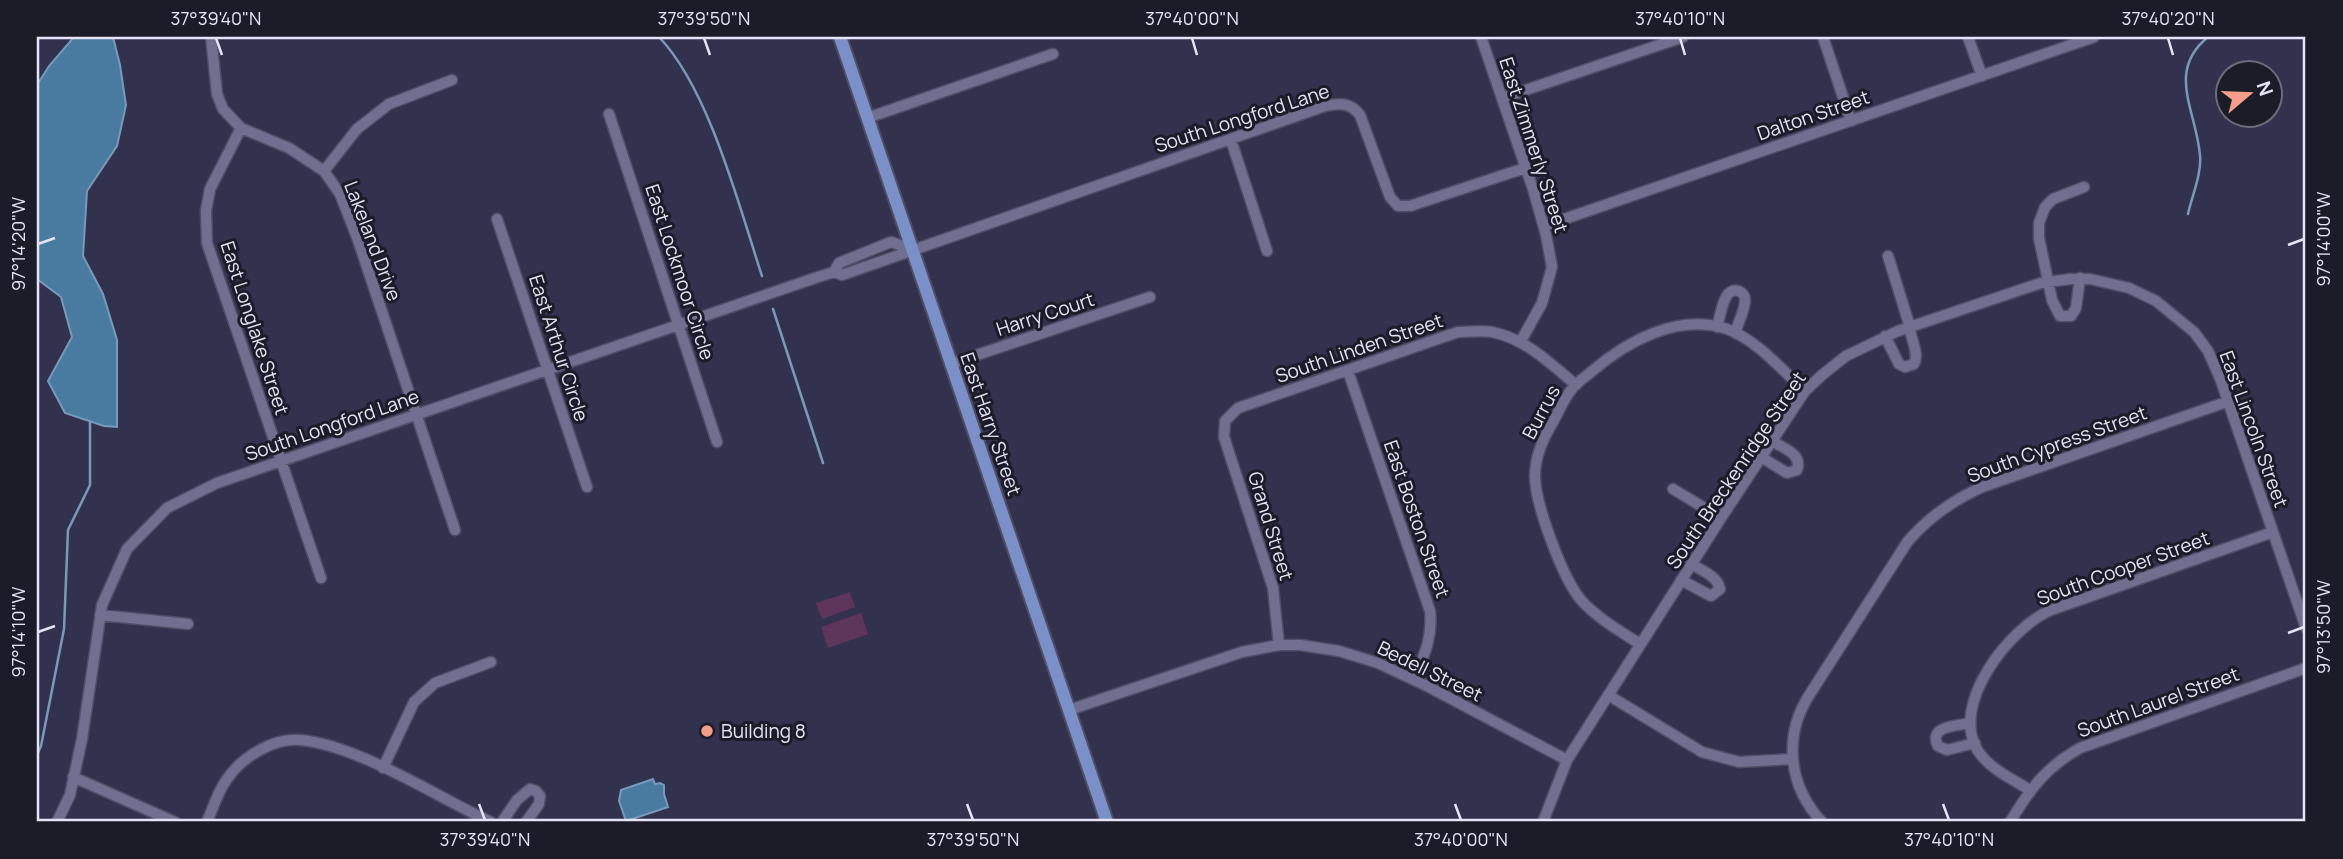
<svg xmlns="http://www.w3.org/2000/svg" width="2343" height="859" font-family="Manrope,sans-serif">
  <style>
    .green { fill: #5e365b }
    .water { fill: #497aa0; stroke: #789aba; stroke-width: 2 }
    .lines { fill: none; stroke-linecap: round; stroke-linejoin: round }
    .stream { stroke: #789aba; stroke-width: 2.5 }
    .minor-casing { stroke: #504e66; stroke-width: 13 }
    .major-casing { stroke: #504e66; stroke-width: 16 }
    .minor { stroke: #706f8f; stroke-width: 10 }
    .major { stroke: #7b8fc9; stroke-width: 12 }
    .ticks { fill: none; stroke: #e5e4f7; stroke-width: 2.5 }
    .poi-dot { fill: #f49e89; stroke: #1c1b28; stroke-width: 2.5 }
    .labels { text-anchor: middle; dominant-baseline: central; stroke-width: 6; stroke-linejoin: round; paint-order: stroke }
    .street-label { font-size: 19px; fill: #e5e4f7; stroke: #1c1b28 }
    .poi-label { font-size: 19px; fill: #e5e4f7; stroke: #1c1b28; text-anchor: start }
    .neatline { fill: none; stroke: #e5e4f7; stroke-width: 2.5 }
    .ticks-label { font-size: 18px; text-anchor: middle; fill: #e5e4f7 }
  </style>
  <rect width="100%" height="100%" fill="#33324e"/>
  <path class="green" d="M850 592 855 607 822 619 816 603Z
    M861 613 868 634 828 648 821 627Z"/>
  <path class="water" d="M74 37H113L120 65 126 105 117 146 87 191 83 256 103 294 117 340V427L104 426 65 413 48 381 72 337 61 297 37 279V85L49 66Z
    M653 779 655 784 660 783 664 785V794L668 807 626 821 619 801 621 790Z"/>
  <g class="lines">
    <path class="stream" d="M659 37C709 89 739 206 762 276
      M2188 214C2192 196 2202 173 2200 155 2196 110 2166 71 2208 37
      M773 309 823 463
      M37 755 41 746 64 629 68 530 90 485V421"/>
    <defs>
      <path id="minor" d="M211 37 217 94 223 109 241 128 289 148 324 171 340 194 358 240 455 530
        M1481 37 1533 189 1546 235 1552 267 1542 303 1521 341
        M1823 37 1851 121
        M1968 37 1982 76
        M1502 98 1683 37
        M609 114 717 442
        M867 118 1053 54
        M241 128 210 189 206 211 207 243 321 578
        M1231 140 1267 251
        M324 171 357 129 389 104 452 80
        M497 219 587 487
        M1544 226 2094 37
        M834 272 839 263 891 242 912 249
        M2080 278 2076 308 2071 316H2060L2052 300 2039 238V223L2045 207 2053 199 2084 187
        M1717 327C1720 317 1722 301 1728 294 1734 287 1745 291 1745 300 1745 310 1738 323 1735 333
        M1885 336 1899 364 1905 367 1914 364C1920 353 1910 339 1910 327L1888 256
        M950 364 1150 297
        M1348 371 1430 611C1433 637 1424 656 1414 679
        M1761 457 1787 473 1797 470C1803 454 1783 448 1772 441
        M1673 489 1721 518
        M1681 580 1711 596 1720 589C1717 576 1703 571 1691 564
        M100 615 188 624
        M1640 644C1620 631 1597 618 1581 600 1563 579 1535 504 1535 476 1535 456 1543 439 1553 422 1559 411 1564 399 1571 390 1576 383 1585 377 1591 372 1627 341 1678 313 1727 329 1757 340 1782 370 1805 391
        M1279 645 1273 588 1224 437 1225 421 1238 408 1458 332C1469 332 1481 330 1492 332 1526 339 1550 363 1576 385
        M1608 695 1702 752 1739 762 1792 759
        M1069 710 1242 652 1279 645H1300L1339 651 1378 663 1427 686 1567 760
        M1970 723C1956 726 1928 726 1938 746L1947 750 1975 743
        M383 768 414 702 435 683 491 662
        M73 777 175 822
        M2030 790C2012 779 1990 769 1978 751 1949 705 2009 628 2051 610L2273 532
        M57 822 70 795 82 739 102 605 127 549 167 508 217 483 818 277 834 272 842 275 1325 106C1339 103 1350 102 1360 115L1390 197 1398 206H1410L1525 168
        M207 822C213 808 218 791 227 779 242 757 273 738 300 740 358 745 437 797 491 822
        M502 822 517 800 530 789 536 791 540 796 539 804 526 822
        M1543 822 1567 760 1721 518 1805 391 1822 375 1846 356 1898 331 2041 283 2070 279H2090L2129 288 2156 301 2194 332 2208 351 2220 378 2306 628
        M1822 822C1789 787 1783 738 1808 697L1908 541C1929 517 1953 500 1982 487L2229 401
        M2010 822C2030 789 2045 768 2080 748L2306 668"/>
      <path id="major" d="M840 37 1107 822"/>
    </defs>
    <use href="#minor" class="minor-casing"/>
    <use href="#major" class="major-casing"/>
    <use href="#minor" class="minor"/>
    <use href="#major" class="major"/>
  </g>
  <path class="ticks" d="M216 38 222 55M704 38 710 55M1192 38 1197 55M1680 38 1685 55M2168 38 2173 55M38 244 55 238M2288 245 2304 239M38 632 55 626M2288 633 2304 627M479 804 485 820M967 804 973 820M1455 804 1461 820M1943 804 1949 820"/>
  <circle class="poi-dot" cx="707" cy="731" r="7"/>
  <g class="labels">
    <g class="street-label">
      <text transform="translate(1813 115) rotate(-19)">Dalton Street</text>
      <text transform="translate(1242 118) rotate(-18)">South Longford Lane</text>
      <text transform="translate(1534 145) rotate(72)">East Zimmerly Street</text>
      <text transform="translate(373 241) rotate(69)">Lakeland Drive</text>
      <text transform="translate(680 272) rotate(72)">East Lockmoor Circle</text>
      <text transform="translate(1045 314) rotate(-18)">Harry Court</text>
      <text transform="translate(255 328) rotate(72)">East Longlake Street</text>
      <text transform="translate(559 348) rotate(72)">East Arthur Circle</text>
      <text transform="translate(1359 348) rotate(-19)">South Linden Street</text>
      <text transform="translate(1541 412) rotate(-62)">Burrus</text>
      <text transform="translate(991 424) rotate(71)">East Harry Street</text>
      <text transform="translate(332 425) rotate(-19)">South Longford Lane</text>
      <text transform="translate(2254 429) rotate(70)">East Lincoln Street</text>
      <text transform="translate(2057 444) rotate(-20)">South Cypress Street</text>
      <text transform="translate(1736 470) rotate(-56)">South Breckenridge Street</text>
      <text transform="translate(1417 519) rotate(71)">East Boston Street</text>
      <text transform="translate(1271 526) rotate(73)">Grand Street</text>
      <text transform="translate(2123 568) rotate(-20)">South Cooper Street</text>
      <text transform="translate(1430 671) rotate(26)">Bedell Street</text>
      <text transform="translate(2158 702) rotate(-20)">South Laurel Street</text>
    </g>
    <g class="poi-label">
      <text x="721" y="731">Building 8</text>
    </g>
  </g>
  <rect width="2343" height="859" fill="none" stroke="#1c1b28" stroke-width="77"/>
  <g transform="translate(2249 94) rotate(71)"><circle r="33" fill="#1c1b28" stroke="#6c6b7b" stroke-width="2"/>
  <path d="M0-5L12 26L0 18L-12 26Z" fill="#f49e89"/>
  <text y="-10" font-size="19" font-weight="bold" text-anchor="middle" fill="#e5e4f7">N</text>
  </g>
  <rect x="38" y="38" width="2266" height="782" class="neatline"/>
  <g class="ticks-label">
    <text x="216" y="25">37°39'40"N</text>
    <text x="704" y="25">37°39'50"N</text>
    <text x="1192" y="25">37°40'00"N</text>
    <text x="1680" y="25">37°40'10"N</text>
    <text x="2168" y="25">37°40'20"N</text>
    <text transform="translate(2324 239) rotate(-90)" y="6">97°14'00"W</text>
    <text transform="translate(19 244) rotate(-90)" y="6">97°14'20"W</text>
    <text transform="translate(2324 627) rotate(-90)" y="6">97°13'50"W</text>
    <text transform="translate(19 632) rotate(-90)" y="6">97°14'10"W</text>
    <text x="485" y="846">37°39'40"N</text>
    <text x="973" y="846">37°39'50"N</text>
    <text x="1461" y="846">37°40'00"N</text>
    <text x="1949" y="846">37°40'10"N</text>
  </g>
</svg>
